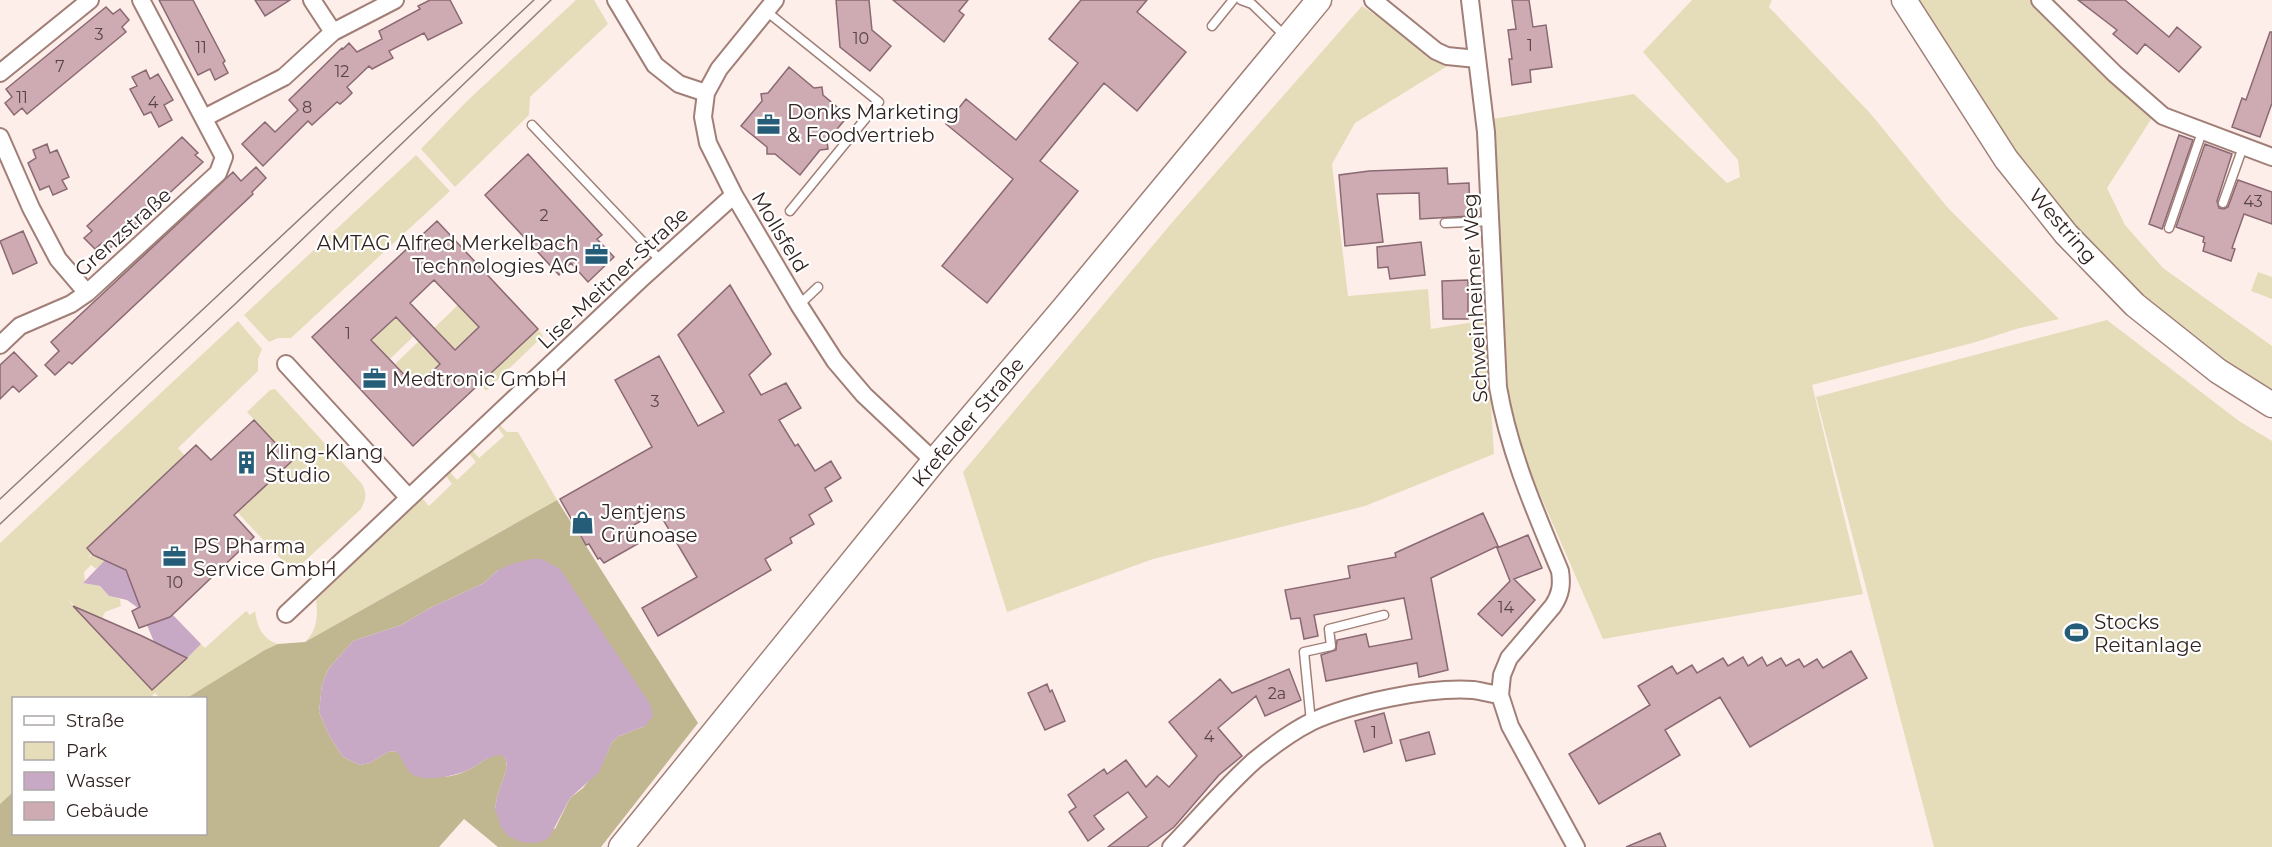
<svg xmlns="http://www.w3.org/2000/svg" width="2272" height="847" font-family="Montserrat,sans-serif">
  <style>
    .green { fill: #e5ddb9 }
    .forest { fill: #c0b791; fill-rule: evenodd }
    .water { fill: #c8a9c5 }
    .building { fill: #ceaab3; stroke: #8a6972; stroke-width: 1.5; fill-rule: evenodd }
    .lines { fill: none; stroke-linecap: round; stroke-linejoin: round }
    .lane-casing { stroke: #a17f77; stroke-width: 11 }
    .street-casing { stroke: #a17f77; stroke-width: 20 }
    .secondary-casing { stroke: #a17f77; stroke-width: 27 }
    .lane { stroke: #fff; stroke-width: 8 }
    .street { stroke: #fff; stroke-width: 16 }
    .secondary { stroke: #fff; stroke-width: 24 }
    .tram { stroke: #8e7f7c; stroke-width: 1.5 }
    .labels { text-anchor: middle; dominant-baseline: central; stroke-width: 4.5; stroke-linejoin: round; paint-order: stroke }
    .number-label { font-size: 16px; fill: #584545 }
    .poi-label { font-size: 20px; fill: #312320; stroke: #fff; text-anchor: start }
    .street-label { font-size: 20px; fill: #312320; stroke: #fff }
  </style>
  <rect width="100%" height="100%" fill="#feeeea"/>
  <path class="green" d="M576 0H594L608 24 530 97 529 115 455 187 421 149 467 101Z
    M1692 0H1772L1769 7 1870 113 1948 208 2059 319 2016 329 1976 342 1812 385 1863 594 1603 639 1524 458 1509 401 1493 119 1634 94 1727 183 1740 177 1738 160 1643 52Z
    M1918 0H2031L2152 118 2107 188 2125 225 2163 268 2272 346V396L2196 343 2114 271 2038 187Z
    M1362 6 1449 65 1355 123 1332 164 1348 296 1428 289 1431 329 1486 320 1494 454 1365 506 1153 559 1007 612 963 472 1175 219Z
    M416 155 450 191 291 338H278L269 342 244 315Z
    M2258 272 2272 277V299L2251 291Z
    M458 305 479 327 455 350 434 328Z
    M396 317 414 336 390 359 372 340Z
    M2107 320 2239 421 2272 441V847H1934L1816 397Z
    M238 321 262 349 258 359V371L178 448 185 456 100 536 103 543 97 538 87 548 92 553 87 559 92 555 105 560 96 569 91 565 84 572 85 580 83 583 100 586 109 596 120 599 121 606 105 612 102 619 75 606 66 598 152 690 201 644 205 648 246 611 250 615 255 611C257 626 262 639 278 644L187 698H157L159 697 155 693 150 698H14L13 792 0 804V543Z
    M538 329 543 336 486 391 480 383Z
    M419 341 440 364 416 387 395 364Z
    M275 389 362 484C367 493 366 500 361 509L293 572 200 472 244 506 292 461 247 412 270 390Z
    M500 425 507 432H518L557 500 305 642C317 631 318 616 316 599L422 498 429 506 452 484 446 476 450 472 457 480 476 462 469 454 473 451 479 458 504 436 498 428Z"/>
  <path class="forest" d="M557 500 698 723 601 847H498L464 819 439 847H0V804L13 792 14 834H206V698H187L265 650 278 644 305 642ZM498 570 645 726 619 736 612 742 603 762 583 788 570 798 555 829 495 809 497 797 507 768 506 760 502 754C488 755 479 765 468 770 446 781 430 777 409 771L403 757 396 751 388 752 370 763 360 765 343 757 330 737 319 712 322 684 329 668 353 641 401 625 430 608 484 583Z"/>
  <path class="water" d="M532 559H542L560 569 650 704 653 716 645 726 619 736 612 742 599 772 570 798 549 838 537 843 521 842 508 836 501 827 495 809 497 797 507 768 506 760 502 755C488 755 479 765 468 770 455 776 424 783 412 774 405 769 403 758 396 751L388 752 370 763 360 765 343 757 330 737 319 712 322 684 329 668 353 641 401 625 430 608 484 583 498 570 511 564Z
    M105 560 134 573 136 596 140 607 138 608 127 600 109 596 100 586 83 583Z
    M173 615 201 644 187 658 154 642 147 625Z"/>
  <path class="building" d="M159 0H193L225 61 223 63 228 73 215 80 210 69 198 75Z
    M255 0H290L265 16Z
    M430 0H450L462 23 428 40 424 33 389 51 393 58 372 69 369 66 347 87 352 93 346 99 340 104 337 102 312 125 308 121 263 166 242 144 265 122 275 132 298 110 289 100 342 48 343 49 349 43 357 52 382 39 379 31 420 9 418 6Z
    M836 0H869L872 30 891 46 870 71 840 47Z
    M893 0H968L959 11 964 15 944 42Z
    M1081 0H1147L1137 12 1186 52 1137 111 1104 83 1040 161 1078 191 987 303 942 266 1013 179 946 124 966 99 1016 140 1078 63 1049 39Z
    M1512 0H1529L1533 27 1546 25 1552 67 1530 70 1531 82 1512 85 1509 59H1512L1508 30 1516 29Z
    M2078 0H2125L2169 37 2177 27 2201 47 2179 72 2145 44 2137 54 2113 34 2117 30Z
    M106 7 113 14 120 9 129 20 122 27 126 32 27 114 22 108 14 115 5 103 12 97 6 89Z
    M2270 32H2272V103L2260 137 2232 127 2242 98 2246 100Z
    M789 67 814 88 822 87 823 95 848 116 827 141 828 149 820 150 800 175 775 154H767V147L741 126 762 101 761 94 768 93Z
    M146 70 150 79 158 74 173 100 164 105 172 120 159 127 151 112 144 115 130 89 137 86 132 77Z
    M2179 135 2193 140 2162 229 2149 224Z
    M182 137 198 153 195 155 203 162 108 250 102 243 95 249 84 238 92 231 87 226Z
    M47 144 50 153 57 150 69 177 62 180 67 189 53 195 49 186 40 190 28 163 36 158 33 150Z
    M2205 144 2232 154 2217 201 2219 208 2224 209 2228 207 2238 180 2272 192V224L2244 214 2232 248 2235 249 2231 261 2203 251 2205 243 2203 242 2204 237 2176 227Z
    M528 154 602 235 597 239 614 257 588 282 571 263 559 275 485 195Z
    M256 167 266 178 252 192 253 194 72 364 69 362 55 375 45 365 59 351 51 342 233 172 241 181Z
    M1447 168 1448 184 1469 183 1470 216 1420 219 1419 193 1377 194 1383 242 1345 246 1339 175 1369 171Z
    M437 221 538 329 413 446 312 337ZM434 280 479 327 455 350 410 303ZM396 317 440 364 416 387 371 340Z
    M23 231 37 263 13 274 0 241Z
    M1421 242 1425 275 1390 279 1388 267 1378 268 1377 247Z
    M1468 280V319H1443L1442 281Z
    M730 285 771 354 749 375 761 395 786 383 801 408 779 420 795 446 798 444 815 471 831 461 841 478 825 488 832 501 809 515 814 524 790 538 792 543 765 559 771 570 658 636 642 608 697 577 658 511 632 526 641 542 604 563 600 558 598 559 589 544 586 545 560 499 652 447 615 380 659 356 698 426 724 412 678 335Z
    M14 352 37 376 19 392 13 386 0 399V365Z
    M254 420 292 461 234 515 254 537 170 617 139 628 132 611 140 607 126 570 93 555 87 548 196 445 211 460Z
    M1483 513 1498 546 1431 578 1448 670 1419 677 1417 663 1326 681 1321 655 1336 650 1337 640 1366 634 1369 647 1412 639 1404 598 1314 615 1318 636 1304 639 1300 618 1291 619 1285 590 1350 578 1348 566 1396 557 1395 553Z
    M1528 535 1542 568 1514 579 1535 600 1502 636 1478 614 1510 581 1497 548Z
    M73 606 142 636 187 658 152 690Z
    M1851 651 1867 678 1750 747 1720 697 1665 730 1680 755 1599 804 1569 754 1650 705 1638 686 1672 666 1677 674 1692 665 1697 673 1723 658 1728 666 1743 657 1748 666 1762 657 1767 666 1781 658 1786 666 1799 659 1804 667 1817 659 1823 668Z
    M1289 669 1301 700 1265 716 1256 696 1218 728 1242 756 1219 775 1174 827 1147 847H1108L1147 817 1128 792 1094 816 1104 829 1088 841 1069 812 1076 807 1068 795 1104 769 1107 774 1126 760 1146 787 1157 776 1169 787 1197 756 1169 722 1220 679 1232 693Z
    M1047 684 1050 692 1052 690 1065 721 1045 730 1028 693Z
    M1384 713 1392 743 1364 752 1355 721Z
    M1429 732 1435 754 1406 761 1400 740Z
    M1660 833 1666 847H1626Z"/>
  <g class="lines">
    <defs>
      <path id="lane" d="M1241 0 1252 4 1286 37
        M766 11 879 102 790 211
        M1212 26 1233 0
        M532 125 661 261
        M2223 203 2243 147
        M1445 223 1491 221
        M2169 228 2202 132
        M799 305 818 287
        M1311 722 1304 652 1331 646 1329 629 1384 615"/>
      <path id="street" d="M312 0 333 32
        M616 0 655 65 679 84 706 93
        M775 0 719 69 706 93 703 117 708 143 734 195 799 305 835 361 864 395 934 461
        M1373 0 1436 51 1447 56 1477 59
        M1470 0 1486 132 1498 387C1509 452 1535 511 1560 571 1562 584 1561 594 1553 606L1509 658 1502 675 1500 695 1510 726 1576 847
        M2040 0 2115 74 2163 116 2272 157
        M0 73 90 0
        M204 118 284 77 333 32 395 0
        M0 137 31 208 58 259 87 293
        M0 345 20 326 71 304 87 293 218 173 224 157 141 0
        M286 364 409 498
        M286 614 641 279 734 195
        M1171 847C1198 819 1225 787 1254 761 1271 747 1291 732 1311 722 1352 703 1428 687 1473 690 1482 691 1491 694 1500 695"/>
      <path id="secondary" d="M1904 0 2006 159 2066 234 2135 305 2218 371 2272 405
        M621 847 934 461 1064 308 1319 0"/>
    </defs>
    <use href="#lane" class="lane-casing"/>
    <use href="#street" class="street-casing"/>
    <use href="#secondary" class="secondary-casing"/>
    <use href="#lane" class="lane"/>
    <use href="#street" class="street"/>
    <use href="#secondary" class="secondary"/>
    <path class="tram" d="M0 499 534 0
      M0 524 233 306 551 0"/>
  </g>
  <defs>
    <symbol id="office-bare" viewBox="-9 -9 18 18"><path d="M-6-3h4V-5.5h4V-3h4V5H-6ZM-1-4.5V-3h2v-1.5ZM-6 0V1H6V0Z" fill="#255c77" stroke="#fff" stroke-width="2.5" paint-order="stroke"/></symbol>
    <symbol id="building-bare" viewBox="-9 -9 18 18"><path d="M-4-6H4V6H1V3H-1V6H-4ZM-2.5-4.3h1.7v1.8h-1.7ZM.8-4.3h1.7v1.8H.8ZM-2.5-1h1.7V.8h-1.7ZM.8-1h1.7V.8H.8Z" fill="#255c77" stroke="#fff" stroke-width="2.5" paint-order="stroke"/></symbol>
    <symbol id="shop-bare" viewBox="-9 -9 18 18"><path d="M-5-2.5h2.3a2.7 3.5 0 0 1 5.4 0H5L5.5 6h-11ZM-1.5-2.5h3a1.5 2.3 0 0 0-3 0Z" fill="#255c77" stroke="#fff" stroke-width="2.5" paint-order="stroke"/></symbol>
    <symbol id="stadium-bare" viewBox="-9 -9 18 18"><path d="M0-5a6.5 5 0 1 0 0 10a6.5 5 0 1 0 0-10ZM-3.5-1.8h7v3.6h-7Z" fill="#255c77" stroke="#fff" stroke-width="2.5" paint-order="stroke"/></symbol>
  </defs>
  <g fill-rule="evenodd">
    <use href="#office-bare" x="752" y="108" width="33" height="33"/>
    <use href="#office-bare" x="580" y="238" width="33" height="33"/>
    <use href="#office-bare" x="358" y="362" width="33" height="33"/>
    <use href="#building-bare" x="230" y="446" width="33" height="33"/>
    <use href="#shop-bare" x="566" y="506" width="33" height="33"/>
    <use href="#office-bare" x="158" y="540" width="33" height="33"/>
    <use href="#stadium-bare" x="2060" y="616" width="33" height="33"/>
  </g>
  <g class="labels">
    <g class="number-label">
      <text x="99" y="34">3</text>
      <text x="861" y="38">10</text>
      <text x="1530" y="45">1</text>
      <text x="201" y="47">11</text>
      <text x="60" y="66">7</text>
      <text x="342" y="71">12</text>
      <text x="22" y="97">11</text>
      <text x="153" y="102">4</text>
      <text x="307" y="107">8</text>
      <text x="2253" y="201">43</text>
      <text x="544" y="215">2</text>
      <text x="348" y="333">1</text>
      <text x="655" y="401">3</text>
      <text x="175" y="582">10</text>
      <text x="1506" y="607">14</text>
      <text x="1277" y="693">2a</text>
      <text x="1374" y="732">1</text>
      <text x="1209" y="736">4</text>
    </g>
    <g class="poi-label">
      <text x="787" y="112">Donks Marketing<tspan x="787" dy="23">&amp; Foodvertrieb</tspan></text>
      <text x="579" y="243" text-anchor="end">AMTAG Alfred Merkelbach<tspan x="579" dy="23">Technologies AG</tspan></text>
      <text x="392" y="379">Medtronic GmbH</text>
      <text x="265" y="452">Kling-Klang<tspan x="265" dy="23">Studio</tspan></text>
      <text x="601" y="512">Jentjens<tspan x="601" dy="23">Grünoase</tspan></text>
      <text x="193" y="546">PS Pharma<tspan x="193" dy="23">Service GmbH</tspan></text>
      <text x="2094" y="622">Stocks<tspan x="2094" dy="23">Reitanlage</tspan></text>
    </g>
    <g class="street-label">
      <text transform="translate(2063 226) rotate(49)">Westring</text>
      <text transform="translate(123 232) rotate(-42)">Grenzstraße</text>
      <text transform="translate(780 232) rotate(59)">Mollsfeld</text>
      <text transform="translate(613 278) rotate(-43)">Lise-Meitner-Straße</text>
      <text transform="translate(1475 298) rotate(-93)">Schweinheimer Weg</text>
      <text transform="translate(968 422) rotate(-50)">Krefelder Straße</text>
    </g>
  </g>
  <rect x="12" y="697" width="195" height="138" fill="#ffffff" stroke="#ada7a6" stroke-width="1.5"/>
  <rect x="24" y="716" width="30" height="9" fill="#ffffff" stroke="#ada7a6" stroke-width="1.5"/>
  <text x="66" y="727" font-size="18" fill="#312320">Straße</text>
  <rect x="24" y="742" width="30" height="18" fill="#e5ddb9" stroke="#ada7a6" stroke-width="1.5"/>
  <text x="66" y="757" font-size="18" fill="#312320">Park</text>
  <rect x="24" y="772" width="30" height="18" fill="#c8a9c5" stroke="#ada7a6" stroke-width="1.5"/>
  <text x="66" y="787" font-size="18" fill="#312320">Wasser</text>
  <rect x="24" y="802" width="30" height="18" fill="#ceaab3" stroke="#ada7a6" stroke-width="1.5"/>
  <text x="66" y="817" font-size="18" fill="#312320">Gebäude</text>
</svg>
